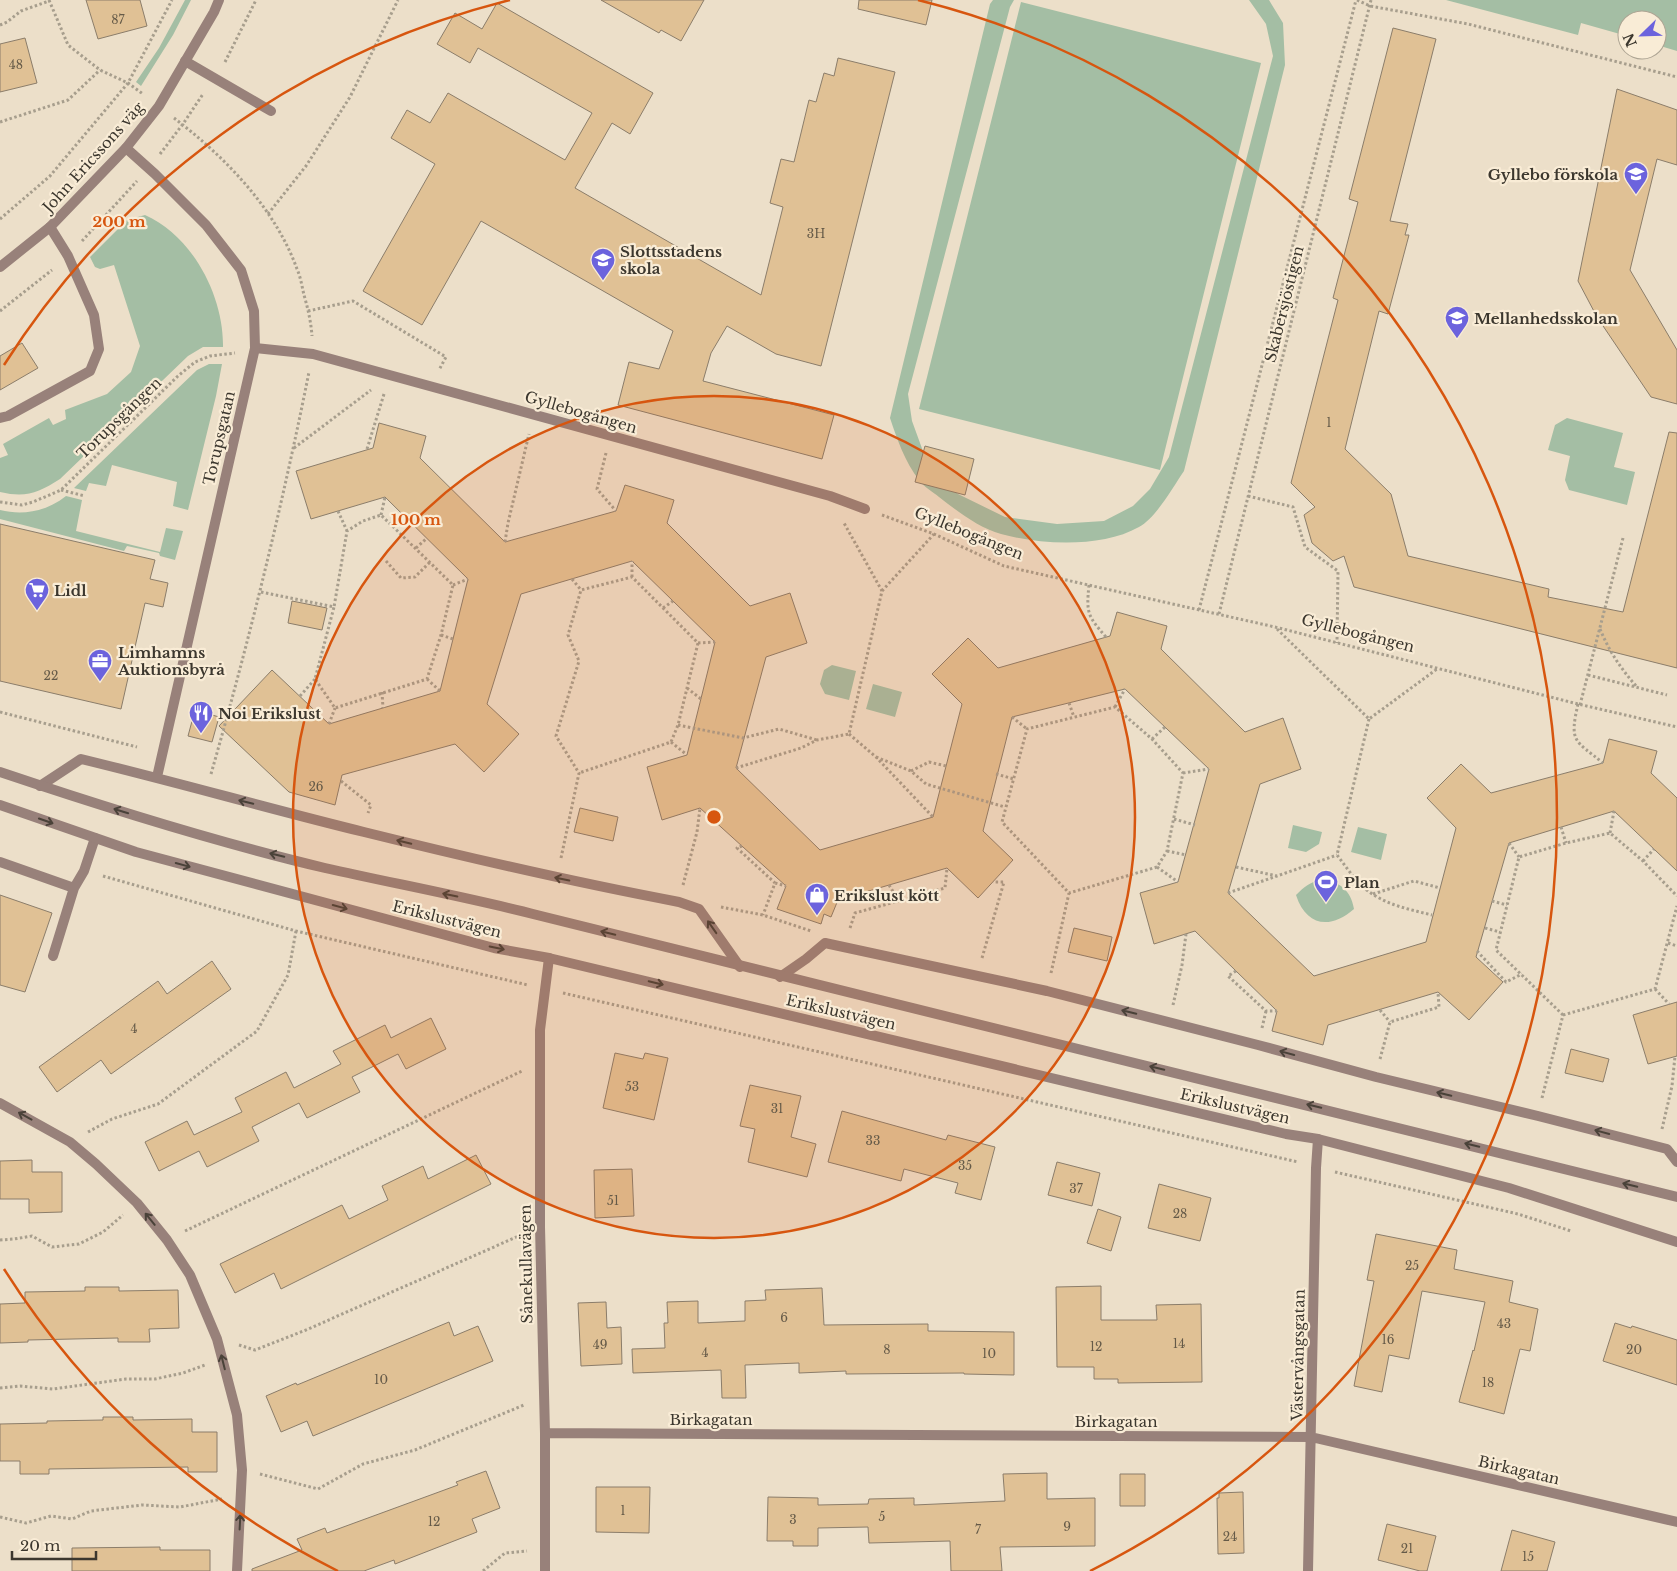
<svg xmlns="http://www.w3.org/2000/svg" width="1677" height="1571" font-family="'Libre Baskerville',serif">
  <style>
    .green { fill: #a4bea4 }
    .building { fill: #e0c195; stroke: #8b7d6a }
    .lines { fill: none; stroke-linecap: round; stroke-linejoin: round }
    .path { stroke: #a79e8d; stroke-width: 3; stroke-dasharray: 2.5 2.5; stroke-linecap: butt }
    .service { stroke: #98817a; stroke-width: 10 }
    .pedestrian { stroke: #98817a; stroke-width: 10 }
    .minor { stroke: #98817a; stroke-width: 10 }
    .tertiary { stroke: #98817a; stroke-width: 10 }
    .oneway { stroke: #4a4239 }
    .ring { fill: none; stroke: #d7560f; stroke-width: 2.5 }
    .labels { text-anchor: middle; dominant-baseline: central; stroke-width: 4.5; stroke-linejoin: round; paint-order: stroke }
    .number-label { font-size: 12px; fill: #655a48 }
    .street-label { font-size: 15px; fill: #3c372e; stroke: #f9ecd6 }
    .poi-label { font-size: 15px; font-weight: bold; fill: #3c372e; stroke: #f9ecd6; text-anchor: start }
    .centre { fill: #d7560f; stroke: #f9ecd6; stroke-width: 2.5 }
    .ring-label { font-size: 15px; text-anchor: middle; font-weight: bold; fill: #d7560f; stroke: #f9ecd6; stroke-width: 4.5; stroke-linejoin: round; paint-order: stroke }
  </style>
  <rect width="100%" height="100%" fill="#ecdfc9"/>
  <path class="green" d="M185 0H191L173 35 141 86 136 82 159 48Z
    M993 0H1014L1010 7 908 394 912 421 924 454 958 494 1005 517 1057 524 1104 521 1133 506 1150 489 1169 457 1273 56 1266 24 1249 0H1269L1283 23 1285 65 1184 471C1173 487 1156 518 1139 527 1102 548 1041 545 1001 534 979 528 957 511 939 497 933 492 924 487 919 480 905 462 897 439 890 418L990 4Z
    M1446 0H1677V51L1657 45V20H1627V36L1581 23 1578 35Z
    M1021 2 1261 63 1160 470 919 409Z
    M145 215C193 236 224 297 223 347H203L188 356 60 479C38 493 26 498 0 492V458L8 455 3 444 49 418 53 425 66 419 65 410 107 394 131 372 140 346 114 265 100 269 95 267 90 257 127 220Z
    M209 364H222L216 396 188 510 173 506 177 482 112 465 106 486 89 483 86 491 74 488 197 370Z
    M1567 418 1623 433 1614 467 1635 472 1627 505 1569 490 1565 480 1570 456 1548 450 1555 425Z
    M66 496 82 500 76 531 160 552 166 528 183 531 175 560 160 556 159 553 127 546 124 551 0 519V510C24 516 47 511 66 496Z
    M832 665 856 671 849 700 825 694 820 684 824 670Z
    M873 684 902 692 895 717 866 709Z
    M1293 825 1322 832 1319 844 1306 852 1288 848Z
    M1358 827 1387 834 1381 860 1351 852Z
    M1321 880C1339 881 1351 890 1354 909 1330 930 1306 926 1296 895 1304 887 1310 882 1321 880Z"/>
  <path class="building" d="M86 0H140L147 26 98 39Z
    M601 0H704L681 41 661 30 659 33Z
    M859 0H932L926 25 858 9Z
    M497 3 653 93 630 134 612 123 575 188 761 295 783 207 770 203 781 159 794 162 809 100 816 102 824 73 834 76 838 58 895 72 821 366 776 354 727 326 711 353 703 381 834 415 822 459 618 405 629 362 659 369 673 331 481 221 422 325 363 291 435 164 391 138 407 110 430 123 448 93 565 160 592 113 478 48 470 63 437 44 455 13 482 29Z
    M1393 28 1436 39 1390 221 1408 224 1405 235H1409L1388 314 1379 311 1345 449 1391 494 1408 556 1549 589 1548 597 1623 612 1669 432 1677 433V668L1354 587 1344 556 1333 561 1312 543 1304 515 1315 507 1291 483 1338 300 1333 298 1358 202 1349 199Z
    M25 38 37 83 0 92V44Z
    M1617 89 1677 110V165L1657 159 1630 270 1677 350V404L1651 397 1597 317 1578 281Z
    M22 343 38 368 0 390V356Z
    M379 423 426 436 420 458 505 542 616 511 625 485 674 500 667 523 750 606 790 593 807 643 766 657 736 768 820 850 933 817 962 704 932 674 968 638 998 668 1110 636 1117 612 1167 626 1161 649 1245 732 1283 718 1301 769 1260 784 1228 893 1314 976 1426 942 1456 828 1427 798 1461 764 1491 793 1603 763 1609 739 1657 751 1651 773 1677 798V871L1614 811 1509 843 1476 957 1503 982 1469 1020 1438 992 1328 1025 1323 1045 1272 1031 1277 1011 1195 931 1154 944 1140 893 1178 882 1209 769 1125 689 1012 717 983 831 1013 860 978 898 947 868 838 900 831 917 824 914 821 924 777 909 786 886 700 808 662 820 647 767 687 755 715 642 632 561 521 594 487 704 519 734 484 772 455 744 342 775 335 805 289 792 219 726 272 670 329 724 440 691 468 579 385 497 311 519 296 471 373 448Z
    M925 446 974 459 965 495 915 482Z
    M0 524 155 560 150 579 168 583 163 607 145 603 121 709 0 681Z
    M292 601 327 608 322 630 288 623Z
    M195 710 219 717 212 742 188 736Z
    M580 808 618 817 613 841 574 832Z
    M0 895 52 913 25 992 0 985Z
    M1074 928 1112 937 1107 961 1068 952Z
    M212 961 231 989 111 1074 101 1060 57 1092 39 1067 158 981 167 994Z
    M1677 1002V1056L1648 1064 1633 1015Z
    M431 1018 446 1049 406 1069 398 1054 352 1077 360 1092 307 1118 299 1103 252 1127 259 1141 207 1167 199 1151 159 1171 145 1142 187 1121 194 1135 242 1112 235 1098 286 1072 294 1088 341 1064 333 1051 385 1025 391 1038Z
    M1571 1049 1609 1059 1603 1082 1565 1073Z
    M615 1053 643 1059 645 1053 668 1058 654 1120 603 1108Z
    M750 1085 801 1096 791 1137 816 1144 807 1177 748 1162 755 1129 740 1126Z
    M842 1111 946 1140 948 1135 995 1147 981 1200 955 1193 958 1183 904 1169 901 1181 828 1162Z
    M476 1155 491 1184 281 1289 274 1273 235 1293 220 1264 342 1205 349 1219 388 1200 382 1186 423 1166 428 1179Z
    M32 1160V1172H62V1212L29 1213V1199H0V1161Z
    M1057 1162 1100 1173 1092 1206 1048 1195Z
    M632 1169 634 1216 595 1218 594 1170Z
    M1159 1184 1211 1198 1200 1241 1148 1228Z
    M1098 1209 1121 1217 1111 1251 1087 1243Z
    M1376 1234 1457 1250 1454 1269 1513 1281 1509 1302 1538 1309 1530 1351 1520 1349 1504 1414 1459 1402 1473 1350 1474 1351 1485 1302 1422 1291 1409 1359 1389 1355 1382 1392 1354 1386 1374 1281 1367 1280Z
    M1101 1286V1320H1157L1156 1305 1201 1304 1202 1382 1118 1383V1379H1094V1367H1057L1056 1287Z
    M85 1287H119V1291L178 1290 179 1328 149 1329 150 1342H118V1338L28 1340V1342L0 1343V1304L25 1303V1292L85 1291Z
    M822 1288 824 1325 928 1324V1331L1014 1332V1375L964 1374V1373L846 1374V1371L799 1373V1363L745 1365 746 1398H722L721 1370 633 1373 632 1349 665 1348 664 1323H668L667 1302 698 1301V1323L745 1321V1301L766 1300 765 1290Z
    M606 1302 607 1328 621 1327 622 1364 581 1366 578 1303Z
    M449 1322 454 1336 478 1326 493 1361 313 1436 307 1421 281 1432 266 1396 296 1383 297 1385Z
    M1615 1323 1631 1328 1632 1326 1677 1340V1385L1603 1361Z
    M103 1417H133V1420L192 1419V1432H217V1472H188V1467L49 1469V1474H20V1461H0V1424L47 1423V1421L103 1420Z
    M486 1471 500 1508 472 1519 477 1532 395 1564 394 1560 364 1571H252V1569L302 1550 297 1539 325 1528 327 1533 458 1485 456 1482Z
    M1047 1473V1499L1095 1498V1546L1000 1547 1002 1571H951L950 1541 869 1543 868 1527 818 1528V1546H793V1541H767L768 1497 818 1498V1505L868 1504 869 1499 914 1498V1505L1005 1501 1003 1474Z
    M1120 1474H1145V1506H1120Z
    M596 1487H650L649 1533 596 1532Z
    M1243 1492 1244 1553 1218 1554 1217 1498H1219V1493Z
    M1387 1524 1436 1536 1427 1571H1420L1378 1560Z
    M1512 1530 1555 1542 1547 1571H1501Z
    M160 1547V1550H210V1571H72V1548Z"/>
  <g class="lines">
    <path class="path" d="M49 0 68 45 100 70 128 83 143 94
      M1357 0 1370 6 1468 24 1677 77
      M0 25 7 22 21 11 49 1
      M225 62 256 0
      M174 118C225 157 275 208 297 269 301 278 302 287 304 295 308 309 311 322 312 336
      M0 122 68 100 100 70
      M160 154 183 124 203 94
      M268 214 306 166 350 97 398 0
      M0 219 50 176 128 83 172 0
      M82 241 137 181
      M0 311 52 270
      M308 311 353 301 446 357 439 370
      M294 448 371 390
      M367 449 384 394
      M606 453 597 489 616 511
      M61 490 85 496
      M1248 496 1293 507 1305 547 1338 571 1337 643
      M0 502 22 505 33 502 61 490 178 376 195 362 210 356 235 353
      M338 511 347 531
      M381 515 385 497
      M882 515 934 534 1004 566 1275 627 1578 704 1677 727
      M505 542 508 523 529 434
      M416 548 427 538
      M386 561 401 578 415 577 430 562
      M632 577V561
      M572 579 581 590
      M453 585 468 579
      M1089 585C1086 614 1088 616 1106 637
      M882 591 934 534
      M261 592 334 607 315 679 335 708 427 679 441 635 453 585 381 515 363 521 347 531 334 607
      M663 608 673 601
      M1199 610 1356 0
      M1219 614 1371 0
      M1277 629 1369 719 1437 669
      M1600 629C1609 651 1621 669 1637 687
      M441 635 453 639
      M698 643 715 642
      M1588 675 1667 695
      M427 679 440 691
      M687 688 701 699
      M382 692 383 708
      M300 696 315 679
      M1069 703 1074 717
      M1578 704C1569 743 1575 740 1603 763
      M1580 705 1623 538
      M1115 707 1125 689
      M0 712 137 747
      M1012 717 1027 729
      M1369 719 1337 855C1348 869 1358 886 1374 895 1391 906 1412 910 1432 915
      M329 724 335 708
      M678 725 743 738 779 729 817 740
      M849 734 876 757 933 817
      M1152 739 1165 727
      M671 742 687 755
      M876 757 911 771 926 784 1005 807
      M736 768 801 748 817 740 849 734 882 591 844 523
      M911 771 929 762 946 766
      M1183 773 1209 769
      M211 774C249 641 282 507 309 372
      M996 774 1014 779
      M341 781 371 805 368 813
      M1174 819 1195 825
      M1561 827 1566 843
      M1610 833 1614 811
      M1509 843 1519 857
      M742 846 737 848 775 883 763 915
      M1167 851 1186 855
      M561 858 579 773 556 736 579 661 568 635 581 590 632 577 698 643 678 725 671 742 579 773
      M1643 861 1654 849
      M1157 867 1178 882
      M1236 867 1277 876 1337 855
      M103 876 296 931 528 985
      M775 883 786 886
      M683 885 697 832 700 808
      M889 885 899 901
      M1228 893 1277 876
      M1373 894 1414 881 1440 888
      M1492 901 1507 905
      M721 907 763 915 811 931
      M850 928 855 913 945 888 947 868
      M1485 928 1500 932
      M1668 943 1677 946
      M1477 951 1506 982 1522 974
      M982 958 1004 882H993
      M1236 971 1228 976 1266 1011H1277
      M1051 973 1069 893 1002 822 1027 729 1115 707 1152 739 1183 773 1167 851 1157 867 1069 893
      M1655 989 1669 1004
      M563 993 1298 1162
      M1173 1005 1182 965 1186 934
      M1380 1010 1390 1022
      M1563 1015 1496 950 1519 857 1566 843 1610 833 1643 861 1677 896
      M1563 1015 1655 989 1677 906
      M1262 1028 1266 1011
      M1380 1059 1390 1022 1439 1007 1438 992
      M1542 1098 1563 1015
      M1662 1129 1672 1086 1675 1056
      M88 1132 112 1119 158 1104 257 1031 288 975 296 931
      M1335 1172 1518 1214 1571 1231
      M185 1231 522 1071
      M0 1240 14 1239 32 1236 52 1247 79 1244 103 1232 123 1215
      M239 1345 255 1350 306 1330 521 1235
      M0 1388 20 1386 53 1389 126 1379H155L183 1373 205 1365
      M260 1474 318 1489 363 1464 415 1450 524 1405
      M0 1517 26 1523 51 1516 72 1519 91 1511 142 1505 180 1507 222 1499
      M483 1571 505 1553 527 1551"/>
    <path class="service" d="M185 61 271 111
      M0 418 8 416 90 371 99 349 94 315 68 256 50 227
      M0 862 74 888 84 871 95 838
      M53 956 74 888"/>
    <path class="pedestrian" d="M255 348 313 354 830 496 865 509"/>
    <path class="minor" d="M126 148 155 174 206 225 241 270 254 311 255 348 157 777
      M40 786 81 759C176 782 270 809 364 832 469 858 573 882 679 902L699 909 740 967
      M780 977 806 959 825 943 1047 991 1258 1045 1376 1077 1538 1116 1667 1149 1677 1162
      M0 1103 70 1142 96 1164 137 1203 167 1240 190 1275 217 1339 237 1415 242 1470 237 1571
      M545 1433 1311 1437 1677 1522
      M545 1571V1433L540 1227V1030L549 958
      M1308 1571 1316 1168 1318 1139"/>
    <path class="tertiary" d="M0 267 50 227 126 148 159 106 214 12 219 0
      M0 772C107 808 215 842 325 868 396 884 467 897 537 915 917 1012 1297 1101 1677 1197
      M0 805 136 852 494 948 549 958 1286 1134 1318 1139 1509 1188 1677 1242"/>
  </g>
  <defs><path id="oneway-shaft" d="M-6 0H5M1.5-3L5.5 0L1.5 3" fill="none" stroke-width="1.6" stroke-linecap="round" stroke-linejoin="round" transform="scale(1.25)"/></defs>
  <g class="oneway">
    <use href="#oneway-shaft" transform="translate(246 802) rotate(-166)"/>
    <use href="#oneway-shaft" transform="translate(121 811) rotate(-163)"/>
    <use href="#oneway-shaft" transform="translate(46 821) rotate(19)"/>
    <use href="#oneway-shaft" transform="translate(404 842) rotate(-166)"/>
    <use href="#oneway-shaft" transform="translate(277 855) rotate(-166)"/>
    <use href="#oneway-shaft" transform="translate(183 865) rotate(15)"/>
    <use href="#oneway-shaft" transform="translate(562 879) rotate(-168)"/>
    <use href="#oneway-shaft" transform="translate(450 895) rotate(-168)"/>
    <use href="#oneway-shaft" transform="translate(340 907) rotate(15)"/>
    <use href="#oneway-shaft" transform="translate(712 927) rotate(-125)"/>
    <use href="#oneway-shaft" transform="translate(608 933) rotate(-166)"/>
    <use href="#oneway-shaft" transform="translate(497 948) rotate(12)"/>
    <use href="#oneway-shaft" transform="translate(656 983) rotate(13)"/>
    <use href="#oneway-shaft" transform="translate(1129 1012) rotate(-166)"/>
    <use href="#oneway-shaft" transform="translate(1287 1053) rotate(-165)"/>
    <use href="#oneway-shaft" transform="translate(1157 1068) rotate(-166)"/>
    <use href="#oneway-shaft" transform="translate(1444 1094) rotate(-167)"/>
    <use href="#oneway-shaft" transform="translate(1314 1106) rotate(-166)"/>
    <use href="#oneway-shaft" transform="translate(25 1116) rotate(-151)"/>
    <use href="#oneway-shaft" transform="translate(1602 1132) rotate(-165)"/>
    <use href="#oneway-shaft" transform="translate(1472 1145) rotate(-166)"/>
    <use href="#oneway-shaft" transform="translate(1630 1185) rotate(-166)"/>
    <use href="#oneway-shaft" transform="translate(150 1219) rotate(-129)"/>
    <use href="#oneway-shaft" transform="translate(223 1362) rotate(-104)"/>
    <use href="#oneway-shaft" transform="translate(240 1522) rotate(-87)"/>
  </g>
  <circle cx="714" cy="817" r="421" fill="#d7560f" fill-opacity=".12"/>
  <g class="ring">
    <circle cx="714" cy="817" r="421"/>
    <path d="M338 1571A842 842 0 0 1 4 1269M4 365A842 842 0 0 1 510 0M918 0A842 842 0 0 1 1090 1571"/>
  </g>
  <defs>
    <symbol id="school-pin" viewBox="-11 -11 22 30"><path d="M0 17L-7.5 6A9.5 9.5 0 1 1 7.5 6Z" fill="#6c63dd" stroke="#f9ecd6"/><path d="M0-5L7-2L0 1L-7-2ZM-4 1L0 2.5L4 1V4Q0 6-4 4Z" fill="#fff"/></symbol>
    <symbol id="supermarket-pin" viewBox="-11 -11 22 30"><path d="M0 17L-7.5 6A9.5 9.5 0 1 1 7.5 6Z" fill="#6c63dd" stroke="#f9ecd6"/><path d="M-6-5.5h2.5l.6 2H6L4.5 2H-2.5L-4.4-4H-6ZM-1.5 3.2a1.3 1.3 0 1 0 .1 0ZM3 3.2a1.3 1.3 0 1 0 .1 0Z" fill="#fff"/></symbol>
    <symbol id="office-pin" viewBox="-11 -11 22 30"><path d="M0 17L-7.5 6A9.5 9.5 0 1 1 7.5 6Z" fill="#6c63dd" stroke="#f9ecd6"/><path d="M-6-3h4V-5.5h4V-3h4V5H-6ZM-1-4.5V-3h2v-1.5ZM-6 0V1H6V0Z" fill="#fff"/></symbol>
    <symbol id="restaurant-pin" viewBox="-11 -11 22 30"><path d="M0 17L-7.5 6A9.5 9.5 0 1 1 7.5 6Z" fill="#6c63dd" stroke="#f9ecd6"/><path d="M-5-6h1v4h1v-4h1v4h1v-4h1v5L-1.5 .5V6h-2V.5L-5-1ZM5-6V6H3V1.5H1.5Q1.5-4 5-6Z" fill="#fff"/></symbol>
    <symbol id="stadium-pin" viewBox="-11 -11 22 30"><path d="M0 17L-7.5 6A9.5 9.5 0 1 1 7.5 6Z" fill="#6c63dd" stroke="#f9ecd6"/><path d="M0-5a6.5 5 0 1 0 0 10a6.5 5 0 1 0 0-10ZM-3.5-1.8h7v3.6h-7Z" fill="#fff"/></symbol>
    <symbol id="shop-pin" viewBox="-11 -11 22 30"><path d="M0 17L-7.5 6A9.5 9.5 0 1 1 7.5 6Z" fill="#6c63dd" stroke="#f9ecd6"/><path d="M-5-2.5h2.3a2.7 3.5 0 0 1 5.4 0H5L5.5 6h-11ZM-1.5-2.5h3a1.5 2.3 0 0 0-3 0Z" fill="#fff"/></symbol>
  </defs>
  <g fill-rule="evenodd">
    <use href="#school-pin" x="1622" y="160" width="28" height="38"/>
    <use href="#school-pin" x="589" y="246" width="28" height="38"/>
    <use href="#school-pin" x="1443" y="304" width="28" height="38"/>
    <use href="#supermarket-pin" x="23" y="576" width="28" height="38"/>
    <use href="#office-pin" x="86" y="647" width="28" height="38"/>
    <use href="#restaurant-pin" x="187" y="699" width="28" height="38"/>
    <use href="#stadium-pin" x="1312" y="868" width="28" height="38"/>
    <use href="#shop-pin" x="803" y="881" width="28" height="38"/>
  </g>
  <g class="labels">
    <g class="number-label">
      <text x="118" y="19">87</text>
      <text x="16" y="64">48</text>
      <text x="816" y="233">3H</text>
      <text x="1329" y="422">1</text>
      <text x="51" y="675">22</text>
      <text x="316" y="786">26</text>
      <text x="134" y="1028">4</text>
      <text x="632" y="1086">53</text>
      <text x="777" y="1108">31</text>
      <text x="873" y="1140">33</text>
      <text x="965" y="1165">35</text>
      <text x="1076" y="1188">37</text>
      <text x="613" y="1200">51</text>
      <text x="1180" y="1213">28</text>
      <text x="1412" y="1265">25</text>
      <text x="784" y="1317">6</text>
      <text x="1504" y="1323">43</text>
      <text x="1388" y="1339">16</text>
      <text x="1179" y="1343">14</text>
      <text x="600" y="1344">49</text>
      <text x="1096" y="1346">12</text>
      <text x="887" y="1349">8</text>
      <text x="1634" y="1349">20</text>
      <text x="705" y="1352">4</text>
      <text x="989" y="1353">10</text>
      <text x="381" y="1379">10</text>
      <text x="1488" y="1382">18</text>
      <text x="623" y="1510">1</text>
      <text x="882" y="1516">5</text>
      <text x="793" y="1519">3</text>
      <text x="434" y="1521">12</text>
      <text x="1067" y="1526">9</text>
      <text x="978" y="1529">7</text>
      <text x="1230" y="1536">24</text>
      <text x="1407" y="1548">21</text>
      <text x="1528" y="1556">15</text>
    </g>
    <g class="street-label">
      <text transform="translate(93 157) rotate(-48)">John Ericssons väg</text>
      <text transform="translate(1284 304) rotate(-76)">Skabersjöstigen</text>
      <text transform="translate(581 412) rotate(16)">Gyllebogången</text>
      <text transform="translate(119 418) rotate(-44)">Torupsgången</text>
      <text transform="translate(219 438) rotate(-77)">Torupsgatan</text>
      <text transform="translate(969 533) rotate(22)">Gyllebogången</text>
      <text transform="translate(1358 633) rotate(14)">Gyllebogången</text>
      <text transform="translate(447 919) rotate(14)">Erikslustvägen</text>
      <text transform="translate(841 1012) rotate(13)">Erikslustvägen</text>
      <text transform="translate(1235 1106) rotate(13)">Erikslustvägen</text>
      <text transform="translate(526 1264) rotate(-91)">Sånekullavägen</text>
      <text transform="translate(1298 1355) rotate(-89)">Västervångsgatan</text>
      <text x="711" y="1419">Birkagatan</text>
      <text x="1116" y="1421">Birkagatan</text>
      <text transform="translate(1519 1470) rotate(13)">Birkagatan</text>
    </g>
    <g class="poi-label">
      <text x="1618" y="174" text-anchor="end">Gyllebo förskola</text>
      <text x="620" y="251">Slottsstadens<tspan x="620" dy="17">skola</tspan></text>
      <text x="1474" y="318">Mellanhedsskolan</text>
      <text x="54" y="590">Lidl</text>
      <text x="118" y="652">Limhamns<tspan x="118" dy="17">Auktionsbyrå</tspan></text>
      <text x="218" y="713">Noi Erikslust</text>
      <text x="1344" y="882">Plan</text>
      <text x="834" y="895">Erikslust kött</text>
    </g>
  </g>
  <circle cx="714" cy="817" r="8" class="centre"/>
  <g class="ring-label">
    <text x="119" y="227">200 m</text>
    <text x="416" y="525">100 m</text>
  </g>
  <g transform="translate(1642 35) rotate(247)"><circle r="24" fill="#f9ecd6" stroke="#ada493"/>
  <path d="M0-4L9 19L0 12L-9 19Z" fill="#6c63dd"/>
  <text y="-8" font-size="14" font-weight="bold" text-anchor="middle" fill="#3c372e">N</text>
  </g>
  <path d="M12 1551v8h84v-8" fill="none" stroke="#3c372e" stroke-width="2.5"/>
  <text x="20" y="1551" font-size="15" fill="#3c372e" stroke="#f9ecd6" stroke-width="4" paint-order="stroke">20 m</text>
</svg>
